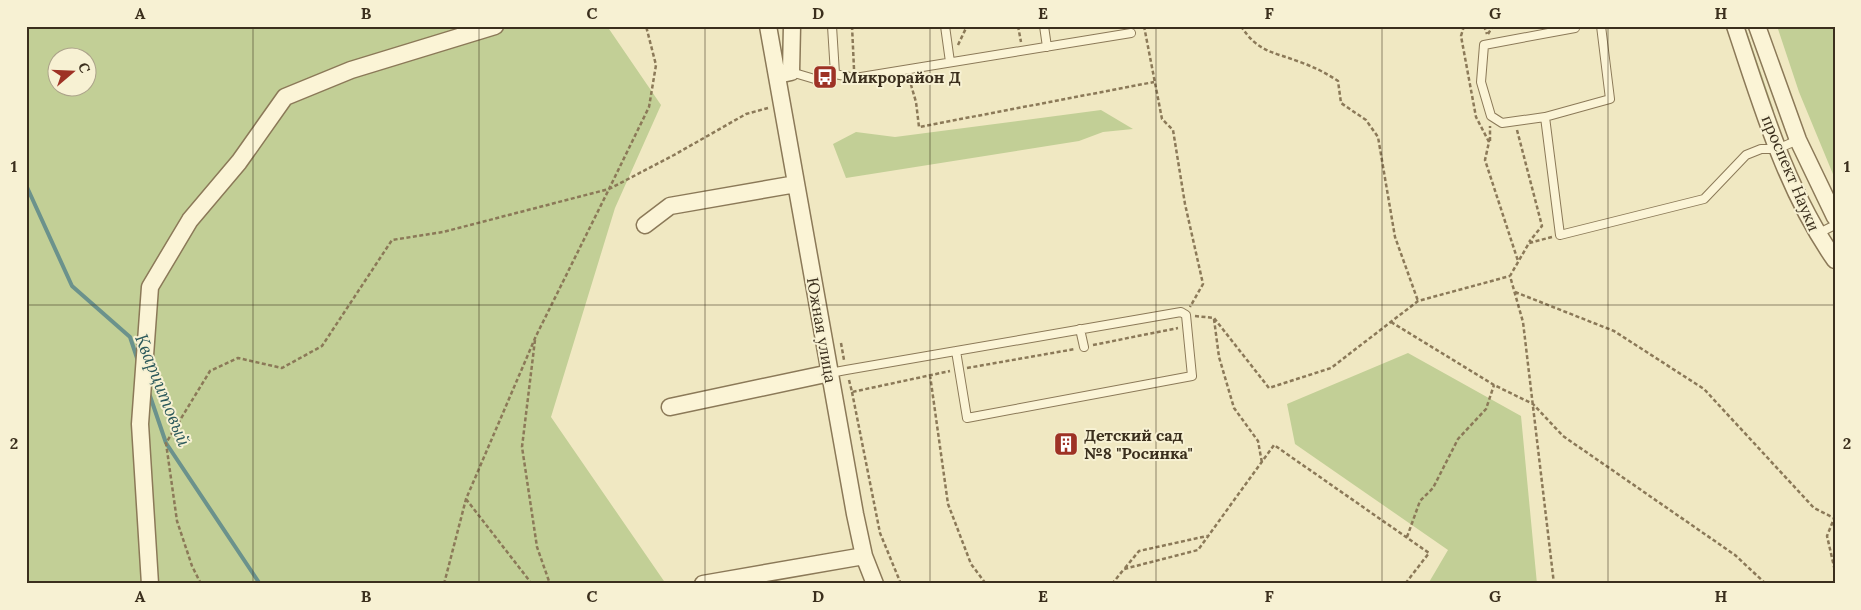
<svg xmlns="http://www.w3.org/2000/svg" width="1861" height="610" font-family="Lora,serif">
  <style>
    .green { fill: #c2cf96; fill-rule: evenodd }
    .lines { fill: none; stroke-linecap: round; stroke-linejoin: round }
    .stream { stroke: #6b928c; stroke-width: 4 }
    .service-casing { stroke: #8b7958; stroke-width: 10 }
    .minor-casing { stroke: #8b7958; stroke-width: 19 }
    .path { stroke: #8b7958; stroke-width: 2.5; stroke-dasharray: 4 2.5; stroke-linecap: butt }
    .service { stroke: #fbf4d6; stroke-width: 8 }
    .minor { stroke: #fbf4d6; stroke-width: 16 }
    .grid { fill: none; stroke: #3b2f1d; stroke-width: 1; stroke-opacity: 0.55 }
    .labels { text-anchor: middle; dominant-baseline: central; stroke-width: 4; stroke-linejoin: round; paint-order: stroke }
    .poi-label { font-size: 16px; font-weight: bold; fill: #3b2f1d; stroke: #f7f1d3; text-anchor: start }
    .street-label { font-size: 16px; fill: #3b2f1d; stroke: #f7f1d3 }
    .water-label { font-size: 18px; font-style: italic; fill: #2c595b; stroke: #f7f1d3 }
    .neatline { fill: none; stroke: #3b2f1d; stroke-width: 2 }
    .grid-label { font-size: 16px; text-anchor: middle; font-weight: bold; fill: #3b2f1d }
  </style>
  <rect width="100%" height="100%" fill="#f0e8c2"/>
  <path class="green" d="M26 26H607L661 105 615 208 551 417 666 584H26ZM58 58H88V88H58Z
    M1740 26H1745L1774 111 1769 115Z
    M1777 26H1835V179L1799 92Z
    M1101 110 1133 129 1103 132 1079 141 846 178 833 144 856 132 895 137Z
    M1408 353 1521 416 1537 584H1428L1448 550 1295 444 1287 404Z"/>
  <g class="lines">
    <path class="stream" d="M26 185 72 286 130 337 138 361
      M149 393 166 443 260 584"/>
    <defs>
      <path id="service" d="M945 26 950 62
        M1044 26 1047 47
        M1601 26 1610 99 1545 117 1560 235 1704 199 1746 155 1761 149H1777L1798 140
        M791 72 818 80 835 74 832 26
        M835 74 855 78 1131 33
        M1545 117 1502 123 1491 116 1481 82 1484 45 1575 28
        M1817 234 1835 225
        M1080 329 1084 347
        M830 373 846 370 1181 312 1186 315 1192 376 967 418 956 351"/>
      <path id="minor" d="M768 26 855 514 864 556 875 584
        M1735 26C1762 106 1786 190 1835 260
        M1757 26 1798 140 1835 217
        M777 75 791 72 792 26
        M645 225 670 206 796 184
        M670 407 830 373
        M150 584 140 424 150 287 190 220 239 162 285 97 351 70 495 26
        M703 584 864 556"/>
    </defs>
    <use href="#service" class="service-casing"/>
    <use href="#minor" class="minor-casing"/>
    <path class="path" d="M852 26 854 69
      M1018 26 1021 42
      M1144 26 1162 119 1173 130 1185 204 1203 284 1190 307
      M1241 26C1257 52 1274 52 1300 62 1314 67 1326 73 1338 81L1341 103 1366 120 1378 137 1395 237 1418 301
      M1464 26 1461 36 1476 117 1489 142 1485 160 1518 261
      M1484 26 1487 34
      M1488 34 1493 26
      M958 45 967 26
      M909 78 916 102 919 127 1154 82
      M1517 130 1542 226 1529 242
      M1490 141V126
      M1552 237 1529 243 1510 276 1523 322 1554 584
      M1515 292 1614 331 1704 389 1814 508 1834 518
      M1195 316 1214 318 1269 388 1331 368 1418 301 1510 276
      M1214 319 1219 357 1234 408 1258 441 1262 463
      M1391 322 1494 385 1533 404 1563 436 1735 555 1766 584
      M535 340 522 447 537 547 550 584
      M841 343 844 360
      M1093 345 1178 328
      M967 368 1075 349
      M930 375 948 504 971 564 986 584
      M849 380 852 392 950 371
      M852 392 880 533 901 584
      M466 499 532 584
      M1835 516 1827 536 1835 571
      M1407 537 1420 501 1433 488 1458 439 1486 409 1494 385
      M1125 568 1139 551 1207 536
      M201 584 192 566 177 521 166 443 210 371 238 358 282 368 322 346 392 240 443 232 609 189 649 107 656 65 646 26
      M444 584 466 499 536 336 609 189 674 155 746 114 768 108
      M1112 584 1124 569 1198 550 1274 445 1429 553 1405 584"/>
    <use href="#service" class="service"/>
    <use href="#minor" class="minor"/>
  </g>
  <path class="grid" d="M253 26V584M479 26V584M705 26V584M930 26V584M1156 26V584M1382 26V584M1608 26V584M26 305H1835"/>
  <defs>
    <symbol id="bus-square" viewBox="-11 -11 22 22"><rect x="-9" y="-9" width="18" height="18" rx="4" fill="#9e3225" stroke="#f7f1d3"/><path d="M-5-6H5V4H4V6H2V4H-2V6H-4V4H-5ZM-3.5-4V0h7V-4ZM-3.5 1.2v1.5H-2V1.2ZM2 1.2v1.5H3.5V1.2Z" fill="#fff"/></symbol>
    <symbol id="building-square" viewBox="-11 -11 22 22"><rect x="-9" y="-9" width="18" height="18" rx="4" fill="#9e3225" stroke="#f7f1d3"/><path d="M-4-6H4V6H1V3H-1V6H-4ZM-2.5-4.3h1.7v1.8h-1.7ZM.8-4.3h1.7v1.8H.8ZM-2.5-1h1.7V.8h-1.7ZM.8-1h1.7V.8H.8Z" fill="#fff"/></symbol>
  </defs>
  <g fill-rule="evenodd">
    <use href="#bus-square" x="811" y="63" width="28" height="28"/>
    <use href="#building-square" x="1052" y="430" width="28" height="28"/>
  </g>
  <g class="labels">
    <g class="poi-label">
      <text x="842" y="77">Микрорайон Д</text>
      <text x="1084" y="435">Детский сад<tspan x="1084" dy="18">№8 "Росинка"</tspan></text>
    </g>
    <g class="street-label">
      <text transform="translate(1791 173) rotate(67)">проспект Науки</text>
      <text transform="translate(822 330) rotate(80)">Южная улица</text>
    </g>
    <g class="water-label">
      <text transform="translate(163 390) rotate(68)">Кварцитовый</text>
    </g>
  </g>
  <rect width="1861" height="610" fill="none" stroke="#f7f1d3" stroke-width="55"/>
  <g transform="translate(72 72) rotate(71)"><circle r="24" fill="#f7f1d3" stroke="#aca38a"/>
  <path d="M0-4L9 19L0 12L-9 19Z" fill="#9e3225"/>
  <text y="-8" font-size="14" font-weight="bold" text-anchor="middle" fill="#3b2f1d">С</text>
  </g>
  <rect x="28" y="28" width="1806" height="554" class="neatline"/>
  <g class="grid-label">
    <text x="140" y="19">A</text>
    <text x="366" y="19">B</text>
    <text x="592" y="19">C</text>
    <text x="818" y="19">D</text>
    <text x="1043" y="19">E</text>
    <text x="1269" y="19">F</text>
    <text x="1495" y="19">G</text>
    <text x="1721" y="19">H</text>
    <text x="14" y="172">1</text>
    <text x="1847" y="172">1</text>
    <text x="14" y="449">2</text>
    <text x="1847" y="449">2</text>
    <text x="140" y="602">A</text>
    <text x="366" y="602">B</text>
    <text x="592" y="602">C</text>
    <text x="818" y="602">D</text>
    <text x="1043" y="602">E</text>
    <text x="1269" y="602">F</text>
    <text x="1495" y="602">G</text>
    <text x="1721" y="602">H</text>
  </g>
</svg>
